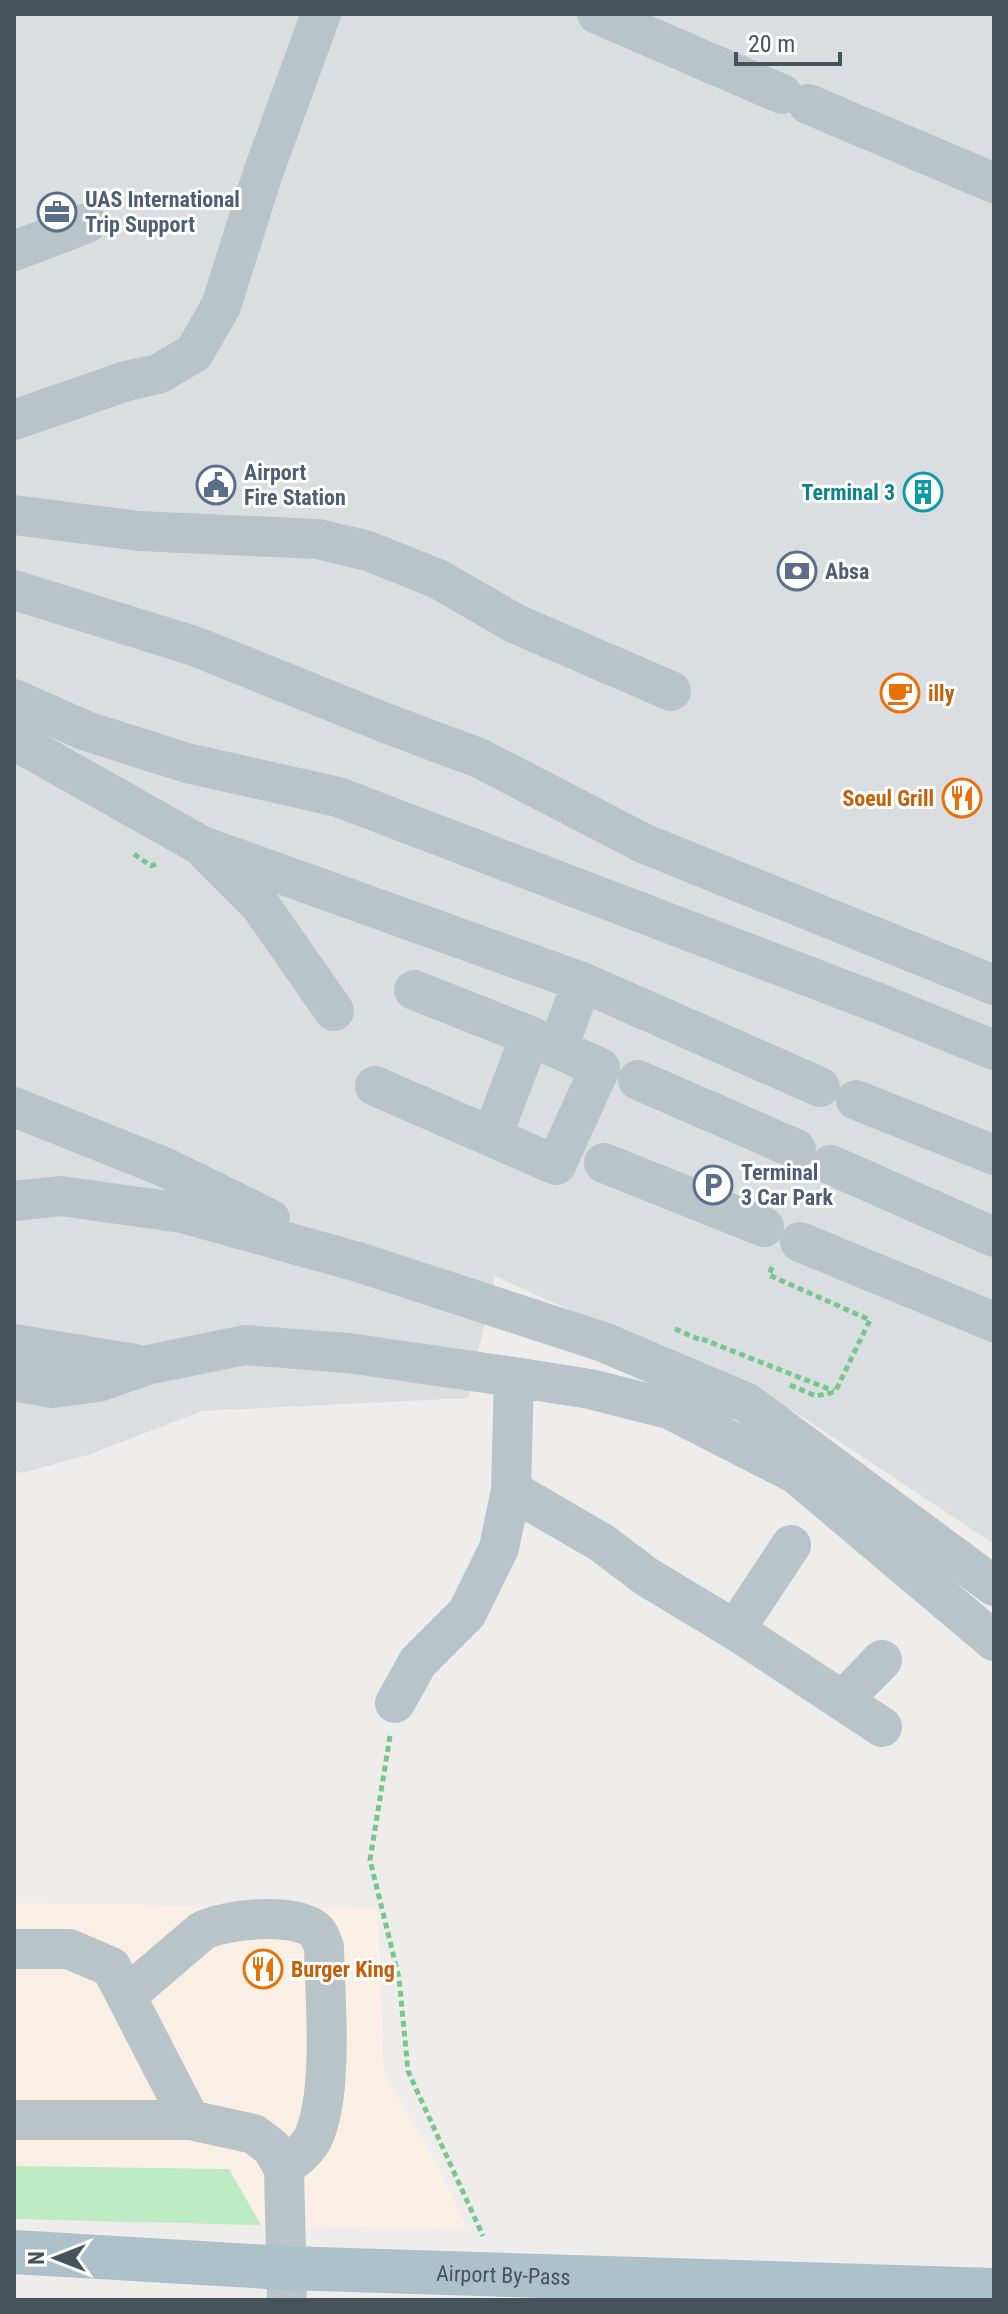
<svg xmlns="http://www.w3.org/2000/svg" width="1008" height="2314" font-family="'Roboto Condensed',sans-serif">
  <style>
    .commercial { fill: #faefe5 }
    .airport { fill: #dbdee1 }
    .grass { fill: #bcebc4 }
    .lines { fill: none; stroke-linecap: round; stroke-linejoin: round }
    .path { stroke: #76c78e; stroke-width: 5; stroke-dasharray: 6 4; stroke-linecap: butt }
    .minor { stroke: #b8c4c8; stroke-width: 40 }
    .major { stroke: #adc1ca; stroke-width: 44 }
    .minor-bridge { stroke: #b8c4c8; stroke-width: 40 }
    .labels { text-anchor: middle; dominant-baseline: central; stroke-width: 6; stroke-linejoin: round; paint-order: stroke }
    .service-label { font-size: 22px; font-weight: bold; fill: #4e5e75; stroke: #fff; text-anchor: start }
    .culture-label { font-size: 22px; font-weight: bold; fill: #0d838f; stroke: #fff; text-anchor: end }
    .food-label { font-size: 22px; font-weight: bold; fill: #c56008; stroke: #fff; text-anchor: start }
    .street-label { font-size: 22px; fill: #465358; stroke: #fff }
  </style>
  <rect width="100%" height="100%" fill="#efecec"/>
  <path class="commercial" d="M14 1903 378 1909 384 2073 436 2161 467 2230 14 2219Z"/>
  <path class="airport" d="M14 14H994V1544L798 1414 495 1276 468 1398 202 1411 88 1455 22 1473 14 1470Z"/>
  <path class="grass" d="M14 2166 229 2169 261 2225 14 2219Z"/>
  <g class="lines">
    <path class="path" d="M134 854 151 866 156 864
      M772 1267 769 1275 870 1320 835 1392
      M675 1329 703 1341
      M702 1339 834 1391
      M790 1385 816 1396 835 1392
      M390 1736 370 1860 399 1978 408 2071 483 2236"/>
    <path class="minor" d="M597 14 782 94
      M808 104 994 183
      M14 251 87 223
      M14 420 126 381 158 374 194 353 221 306 263 173 321 14
      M14 515 139 531 318 539 368 551 438 579 514 623 671 691
      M14 590 194 646 388 724 479 758 645 844
      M14 699 86 731 187 763 338 797 878 1003 994 1050
      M14 740 202 846 582 982 820 1087
      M207 852 260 905 334 1011
      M558 1048 582 982
      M638 1080 796 1149
      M375 1086 556 1165 600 1068 530 1036 414 990
      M856 1100 994 1155
      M14 1107 164 1167 270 1219
      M492 1137 530 1036
      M604 1163 764 1227
      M831 1165 994 1237
      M14 1201 61 1196 182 1213 358 1262 603 1342 747 1403 994 1586
      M800 1242 994 1322
      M14 1344 135 1364
      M14 1381 53 1388 98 1382 147 1365 245 1345 348 1353 514 1377 590 1389 669 1409 796 1474 994 1641
      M511 1490 602 1543 647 1577 735 1630 882 1727
      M735 1630 791 1545
      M842 1701 882 1660
      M395 1703 418 1662 467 1613 499 1548 511 1490 514 1377
      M14 1949H69L111 1967 190 2120
      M126 1996 202 1931C225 1919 293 1912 315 1930 319 1933 322 1942 324 1947 325 1996 334 2094 313 2138 308 2149 293 2160 284 2169
      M14 2120H190L254 2134 272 2148 284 2169 287 2300"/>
    <path class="major" id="s1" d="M14 2252 286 2268 994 2290"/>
    <path class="minor-bridge" d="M645 844 994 985"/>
  </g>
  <defs>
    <symbol id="office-ring" viewBox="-11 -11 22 22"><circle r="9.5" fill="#fff" stroke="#5c6f8a" stroke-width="1.5"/><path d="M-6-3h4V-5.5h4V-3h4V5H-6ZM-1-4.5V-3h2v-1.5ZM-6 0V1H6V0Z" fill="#5c6f8a"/></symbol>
    <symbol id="civic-ring" viewBox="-11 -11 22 22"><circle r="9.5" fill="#fff" stroke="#5c6f8a" stroke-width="1.5"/><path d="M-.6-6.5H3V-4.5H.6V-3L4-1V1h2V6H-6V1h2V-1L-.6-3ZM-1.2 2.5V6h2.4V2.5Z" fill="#5c6f8a"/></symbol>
    <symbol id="building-ring" viewBox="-11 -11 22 22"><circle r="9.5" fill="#fff" stroke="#0f9aa8" stroke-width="1.5"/><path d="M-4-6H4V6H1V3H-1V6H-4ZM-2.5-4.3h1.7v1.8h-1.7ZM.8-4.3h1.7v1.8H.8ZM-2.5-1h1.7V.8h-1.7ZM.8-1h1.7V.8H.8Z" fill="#0f9aa8"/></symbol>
    <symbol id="bank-ring" viewBox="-11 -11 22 22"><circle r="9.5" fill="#fff" stroke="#5c6f8a" stroke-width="1.5"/><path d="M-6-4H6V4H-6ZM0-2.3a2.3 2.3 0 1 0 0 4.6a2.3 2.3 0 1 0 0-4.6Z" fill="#5c6f8a"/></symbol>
    <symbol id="cafe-ring" viewBox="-11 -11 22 22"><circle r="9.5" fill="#fff" stroke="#e8710a" stroke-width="1.5"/><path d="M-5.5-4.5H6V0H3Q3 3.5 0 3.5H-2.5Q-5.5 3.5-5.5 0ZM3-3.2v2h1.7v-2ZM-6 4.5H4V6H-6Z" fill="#e8710a"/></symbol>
    <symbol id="restaurant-ring" viewBox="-11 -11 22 22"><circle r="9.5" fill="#fff" stroke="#e8710a" stroke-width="1.5"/><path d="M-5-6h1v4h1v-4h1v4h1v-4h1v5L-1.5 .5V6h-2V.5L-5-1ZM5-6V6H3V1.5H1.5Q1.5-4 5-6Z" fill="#e8710a"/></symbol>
    <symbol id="parking-ring" viewBox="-11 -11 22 22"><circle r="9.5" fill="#fff" stroke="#5c6f8a" stroke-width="1.5"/><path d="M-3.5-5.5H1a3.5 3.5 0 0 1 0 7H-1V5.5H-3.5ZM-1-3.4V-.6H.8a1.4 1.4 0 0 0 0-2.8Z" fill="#5c6f8a"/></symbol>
  </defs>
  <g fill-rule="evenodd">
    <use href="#office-ring" x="35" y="190" width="44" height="44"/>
    <use href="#civic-ring" x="194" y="463" width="44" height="44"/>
    <use href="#building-ring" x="901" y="470" width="44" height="44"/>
    <use href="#bank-ring" x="775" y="549" width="44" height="44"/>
    <use href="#cafe-ring" x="878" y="671" width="44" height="44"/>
    <use href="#restaurant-ring" x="940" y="776" width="44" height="44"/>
    <use href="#parking-ring" x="691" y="1163" width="44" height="44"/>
    <use href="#restaurant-ring" x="241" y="1947" width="44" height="44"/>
  </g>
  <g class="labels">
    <g class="service-label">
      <text x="85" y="199">UAS International<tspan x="85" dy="25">Trip Support</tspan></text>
      <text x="244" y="472">Airport<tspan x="244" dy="25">Fire Station</tspan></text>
      <text x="825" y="571">Absa</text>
      <text x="741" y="1172">Terminal<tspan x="741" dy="25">3 Car Park</tspan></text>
    </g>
    <g class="culture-label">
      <text x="895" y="492">Terminal 3</text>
    </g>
    <g class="food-label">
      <text x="928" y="693">illy</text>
      <text x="934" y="798" text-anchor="end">Soeul Grill</text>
      <text x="291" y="1969">Burger King</text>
    </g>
    <g class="street-label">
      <text stroke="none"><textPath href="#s1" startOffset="490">Airport By-Pass</textPath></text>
    </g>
  </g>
  <rect width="1008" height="2314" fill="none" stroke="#465358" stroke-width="32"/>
  <g transform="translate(56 2258) rotate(270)" stroke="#ffffff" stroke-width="6" paint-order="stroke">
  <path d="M0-6L14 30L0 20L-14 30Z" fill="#465358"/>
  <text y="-12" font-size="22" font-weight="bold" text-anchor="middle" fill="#465358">N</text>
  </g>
  <path d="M736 52v12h104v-12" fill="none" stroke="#465358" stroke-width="4"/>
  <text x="748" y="52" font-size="24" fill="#465358" stroke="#ffffff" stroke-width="6" paint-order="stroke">20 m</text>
</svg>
